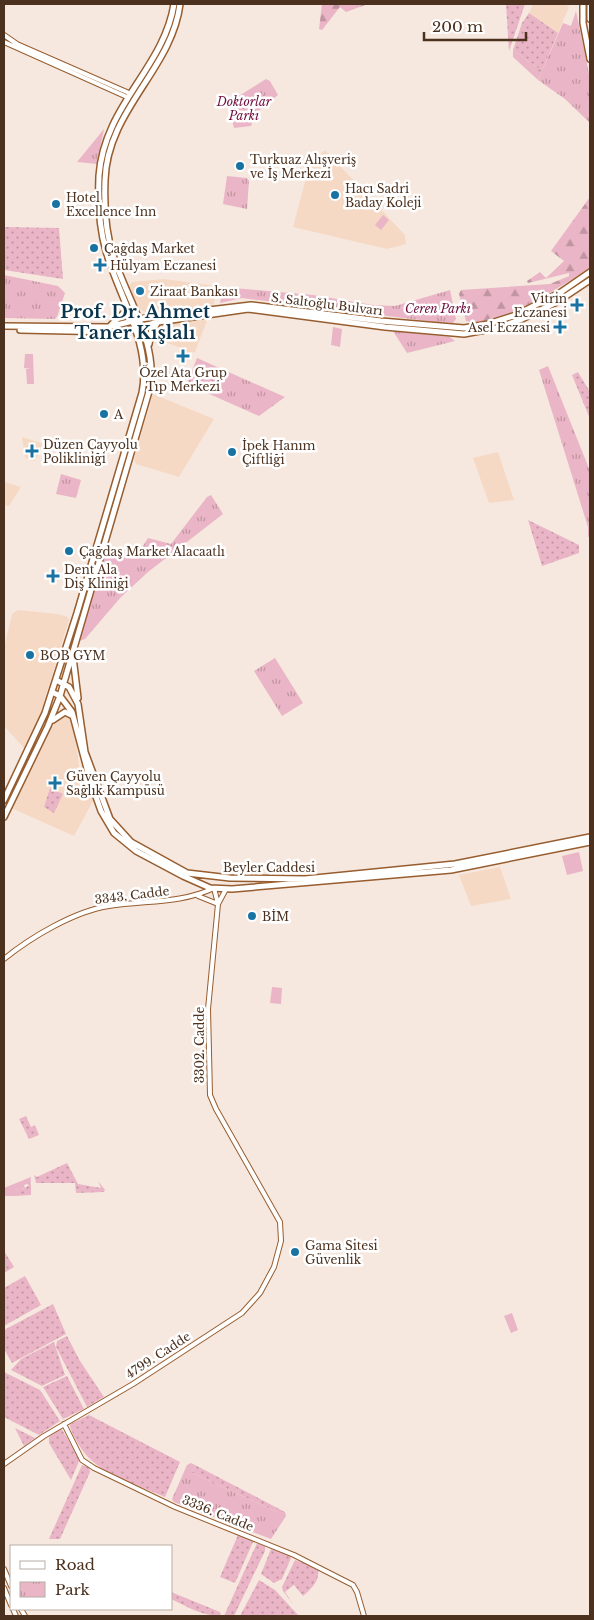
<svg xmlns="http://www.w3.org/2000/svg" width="594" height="1620" font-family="'Libre Baskerville',serif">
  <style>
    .built { fill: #f6d9c4 }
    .grass { fill: url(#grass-dots) }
    .forest { fill: url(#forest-firs) }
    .park { fill: url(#park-tufts) }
    .garden { fill: #eab5c6 }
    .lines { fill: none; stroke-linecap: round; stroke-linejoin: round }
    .minor-casing { stroke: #975d2f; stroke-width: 6 }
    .major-casing { stroke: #975d2f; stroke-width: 8 }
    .minor { stroke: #fff; stroke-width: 4 }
    .major { stroke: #fff; stroke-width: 5 }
    .poi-dot { fill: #1873a2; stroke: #fff; stroke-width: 2 }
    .labels { text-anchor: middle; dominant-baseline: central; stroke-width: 5; stroke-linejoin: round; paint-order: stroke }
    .park-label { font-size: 12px; font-style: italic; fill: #6e0f3e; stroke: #fff }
    .poi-label { font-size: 12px; fill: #4b311e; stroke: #fff; text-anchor: start }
    .street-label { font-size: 12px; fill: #4b311e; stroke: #fff }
    .district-label { font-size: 18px; font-weight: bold; fill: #0b354c; stroke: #fff }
  </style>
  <defs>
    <pattern id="grass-dots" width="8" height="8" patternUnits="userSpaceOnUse" patternTransform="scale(1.25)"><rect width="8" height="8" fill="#eab5c6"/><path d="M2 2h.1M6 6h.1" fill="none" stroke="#c094a0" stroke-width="1.8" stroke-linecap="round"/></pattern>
    <pattern id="forest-firs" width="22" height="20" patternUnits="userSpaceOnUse" patternTransform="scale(1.25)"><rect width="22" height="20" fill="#eab5c6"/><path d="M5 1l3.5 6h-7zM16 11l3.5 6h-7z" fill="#c094a0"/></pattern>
    <pattern id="park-tufts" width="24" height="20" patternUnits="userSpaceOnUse" patternTransform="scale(1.25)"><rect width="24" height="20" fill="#eab5c6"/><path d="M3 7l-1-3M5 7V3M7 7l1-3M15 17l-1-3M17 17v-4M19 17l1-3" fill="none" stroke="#c094a0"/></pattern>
  </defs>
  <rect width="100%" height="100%" fill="#f6e8df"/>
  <path class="built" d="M533 4H565L569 7 558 33 529 13Z
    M325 150 405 235 406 244 387 249 293 227 310 163Z
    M164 279 217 286 214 304 149 314 136 307 127 289 132 282Z
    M208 318 195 352H191L186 363 175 359 180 348 153 337 157 327 162 323Z
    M153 394 214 419 179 477 136 464 134 459Z
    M22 437 44 444 35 461 25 458Z
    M498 452 514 500 489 503 473 458Z
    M5 482 21 487 9 506 4 505Z
    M18 610 57 614 68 617 69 620 35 731 24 748 4 726V648L12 614Z
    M64 715 69 717 74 725 79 766 93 801 74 836 11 808 52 727 59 717Z
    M500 867 511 899 471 906 459 875Z"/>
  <path class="grass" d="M506 4H525L509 51Z
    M529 13 558 33 542 71 513 50 522 23Z
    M4 227 59 228 63 279 4 270Z
    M578 372 590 392V419L572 375Z
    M528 520 579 545V553L542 566Z
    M50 788 63 794 54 813 44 807Z
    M26 1116 31 1127 35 1125 39 1135 29 1139 19 1119Z
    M67 1163 78 1184 101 1188 98 1181 105 1190 104 1192 76 1193 75 1183H36L34 1175 37 1177Z
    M31 1184V1195L14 1196V1190L25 1188Z
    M4 1251 14 1267 4 1273Z
    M25 1276 41 1305 4 1326V1288Z
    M53 1304 66 1334 12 1363 4 1349V1330Z
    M67 1336 80 1361 104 1397 87 1407 56 1347 57 1341Z
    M54 1342 65 1375 42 1386 11 1370 21 1359Z
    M4 1372 40 1390 60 1421 39 1435 4 1417Z
    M67 1376 84 1409 63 1419 43 1387Z
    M89 1415 180 1462 165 1497C123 1479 87 1473 70 1427V1424Z
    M15 1428 35 1438 24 1446Z
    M61 1428 80 1459 71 1480 49 1443V1437Z
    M82 1465 89 1467 90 1472 60 1539H49Z
    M195 1465 285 1512H277L192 1473Z
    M238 1535 253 1542 235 1583 220 1577Z
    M257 1543 265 1546V1551L234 1616H224Z
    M271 1549 290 1555 291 1558 282 1579 274 1583 261 1574Z
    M295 1560 318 1568C320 1581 312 1588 303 1596L294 1585 285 1592 293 1604 283 1591 282 1587Z
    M259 1580 275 1590 299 1616H240Z
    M171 1592 220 1612 221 1616C202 1616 188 1607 171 1599Z"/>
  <path class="forest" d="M322 4H368L346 12 340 7 322 30 319 29Z
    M513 50 542 71 538 80 513 57Z
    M590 197V267C567 284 495 329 466 321L459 294 461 290 550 284 569 276V273L528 283 527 281 540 272 546 278 564 261 551 251Z
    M31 1177 30 1186 27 1184 24 1185 25 1188 14 1190V1196H4V1188Z"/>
  <path class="park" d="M576 11 590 79V123L565 99 538 80 563 23 571 26Z
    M266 79 270 81 278 95 256 113 251 126 234 128 231 116 234 99Z
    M104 129 97 164 77 162Z
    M227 176 247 178 249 181 247 209 223 204Z
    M4 275 58 286 65 293 57 317 54 319 4 318Z
    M223 287 313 295 373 305 395 306 450 290 456 319 453 323 436 322 242 298 220 303Z
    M393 331 450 337 455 341 407 353Z
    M197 358 285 397 259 416 187 384Z
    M548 366 590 471V536L588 537V527L539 370Z
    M61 474 81 480 76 498 56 494Z
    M211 495 223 514 148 572 121 597 85 639 79 641 105 548 137 556 148 538 171 544 207 497Z
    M275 658 303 703 282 716 254 671Z
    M191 1463 195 1465 192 1473 277 1512H285L286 1516 271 1539 174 1502 172 1499 187 1465Z"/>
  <path class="garden" d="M383 215 389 220 381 230 375 225Z
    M333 327 342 329 340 347 331 345Z
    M25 354H33L34 384H27L26 369H31L24 368Z
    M579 852 583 871 567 875 562 856Z
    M272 987 282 988 281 1004 270 1003Z
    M512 1313 518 1330 511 1333 504 1316Z"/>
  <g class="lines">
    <defs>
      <path id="minor" d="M4 35 17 44 129 93
        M4 42 127 97
        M198 896 218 904
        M218 904 226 889
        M4 959C31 937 75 911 109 906 146 900 180 904 214 888L218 904 208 1009 210 1095 216 1109 280 1222 281 1241 274 1267 260 1293 242 1313 133 1384 44 1436 4 1464
        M64 1424 82 1460 94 1468 175 1507 294 1555 353 1585 357 1592 364 1616
        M4 1569 11 1586
        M4 1588 11 1605
        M13 1609 16 1616
        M21 1609 25 1616"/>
      <path id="major" d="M583 4V23L590 59
        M590 6V19
        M111 325 127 310
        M4 326 108 327 150 317 251 305 381 321 464 328 488 324 516 315 561 292 590 272
        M20 330 115 332 134 329 158 322 248 309 385 327 464 334 496 328 520 320 557 302 590 280
        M149 344 151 333 158 322
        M73 657 78 698
        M56 680 69 687 78 704 85 752 110 819 131 842 187 873 230 878 305 879 455 864 590 837
        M52 692 60 696 72 712 90 780 101 811 114 833 136 851 183 876 210 888 232 889 451 870 590 842
        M53 720 65 712 73 716
        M4 800 45 713 77 613 142 393C152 343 119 298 106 251 99 227 98 201 99 176 104 105 164 68 174 4
        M4 817 48 726 60 696 150 388C158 342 126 298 113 255 105 231 104 205 105 180 107 110 172 69 180 4"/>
    </defs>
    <use href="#minor" class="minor-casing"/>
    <use href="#major" class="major-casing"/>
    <use href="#minor" class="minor"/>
    <use href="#major" class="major"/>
  </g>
  <g class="poi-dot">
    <circle cx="240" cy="166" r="5"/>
    <circle cx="335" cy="195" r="5"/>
    <circle cx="56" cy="204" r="5"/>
    <circle cx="94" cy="248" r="5"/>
    <path d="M97.5 257.5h5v5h5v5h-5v5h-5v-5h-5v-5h5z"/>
    <circle cx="140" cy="291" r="5"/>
    <path d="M574.5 297.5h5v5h5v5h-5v5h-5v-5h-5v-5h5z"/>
    <path d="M557.5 319.5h5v5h5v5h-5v5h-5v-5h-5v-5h5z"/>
    <path d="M180.5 348.5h5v5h5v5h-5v5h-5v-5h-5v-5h5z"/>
    <circle cx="104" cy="414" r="5"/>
    <path d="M29.5 443.5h5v5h5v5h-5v5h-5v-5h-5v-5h5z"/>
    <circle cx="232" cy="452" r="5"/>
    <circle cx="69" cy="551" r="5"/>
    <path d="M50.5 568.5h5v5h5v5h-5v5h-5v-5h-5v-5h5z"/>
    <circle cx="30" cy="655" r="5"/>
    <path d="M52.5 775.5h5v5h5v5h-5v5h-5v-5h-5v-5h5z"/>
    <circle cx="252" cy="916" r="5"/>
    <circle cx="295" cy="1252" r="5"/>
  </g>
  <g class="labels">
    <g class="park-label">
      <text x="244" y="101">Doktorlar<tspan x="244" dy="14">Parkı</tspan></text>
      <text x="438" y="308">Ceren Parkı</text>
    </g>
    <g class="poi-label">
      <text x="250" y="159">Turkuaz Alışveriş<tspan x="250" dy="14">ve İş Merkezi</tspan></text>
      <text x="345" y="188">Hacı Sadri<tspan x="345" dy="14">Baday Koleji</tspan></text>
      <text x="66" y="197">Hotel<tspan x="66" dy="14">Excellence Inn</tspan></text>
      <text x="104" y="248">Çağdaş Market</text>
      <text x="110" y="265">Hülyam Eczanesi</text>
      <text x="150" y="291">Ziraat Bankası</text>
      <text x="567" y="298" text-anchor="end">Vitrin<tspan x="567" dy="14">Eczanesi</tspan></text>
      <text x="550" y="327" text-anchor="end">Asel Eczanesi</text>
      <text x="183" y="372" text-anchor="middle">Özel Ata Grup<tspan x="183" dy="14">Tıp Merkezi</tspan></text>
      <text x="114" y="414">A</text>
      <text x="43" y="444">Düzen Çayyolu<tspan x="43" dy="14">Polikliniği</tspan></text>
      <text x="242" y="445">İpek Hanım<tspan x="242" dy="14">Çiftliği</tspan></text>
      <text x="79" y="551">Çağdaş Market Alacaatlı</text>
      <text x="64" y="569">Dent Ala<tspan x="64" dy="14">Diş Kliniği</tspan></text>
      <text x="40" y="655">BOB GYM</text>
      <text x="66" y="776">Güven Çayyolu<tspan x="66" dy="14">Sağlık Kampüsü</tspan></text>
      <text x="262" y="916">BİM</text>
      <text x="305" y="1245">Gama Sitesi<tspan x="305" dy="14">Güvenlik</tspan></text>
    </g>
    <g class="street-label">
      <text transform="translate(327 304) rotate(7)">S. Saltoğlu Bulvarı</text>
      <text x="269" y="867">Beyler Caddesi</text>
      <text transform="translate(132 895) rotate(-7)">3343. Cadde</text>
      <text transform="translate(199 1045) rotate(-90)">3302. Cadde</text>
      <text transform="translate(158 1355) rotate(-33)">4799. Cadde</text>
      <text transform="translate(218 1513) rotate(22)">3336. Cadde</text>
    </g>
    <g class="district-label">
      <text x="135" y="312">Prof. Dr. Ahmet<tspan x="135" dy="21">Taner Kışlalı</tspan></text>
    </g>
  </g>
  <rect width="594" height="1620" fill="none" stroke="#4b311e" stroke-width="10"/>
  <rect x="10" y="1545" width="162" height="65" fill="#ffffff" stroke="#b7ada5"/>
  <rect x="20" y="1561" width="25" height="8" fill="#ffffff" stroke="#b7ada5"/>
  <text x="55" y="1570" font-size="15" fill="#4b311e">Road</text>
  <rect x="20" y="1582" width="25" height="15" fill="url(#park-tufts)" stroke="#b7ada5"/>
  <text x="55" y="1595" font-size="15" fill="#4b311e">Park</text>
  <path d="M424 32v8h102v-8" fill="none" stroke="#4b311e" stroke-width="2.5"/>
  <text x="432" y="32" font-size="15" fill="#4b311e" stroke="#ffffff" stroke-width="4" paint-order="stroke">200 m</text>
</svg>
